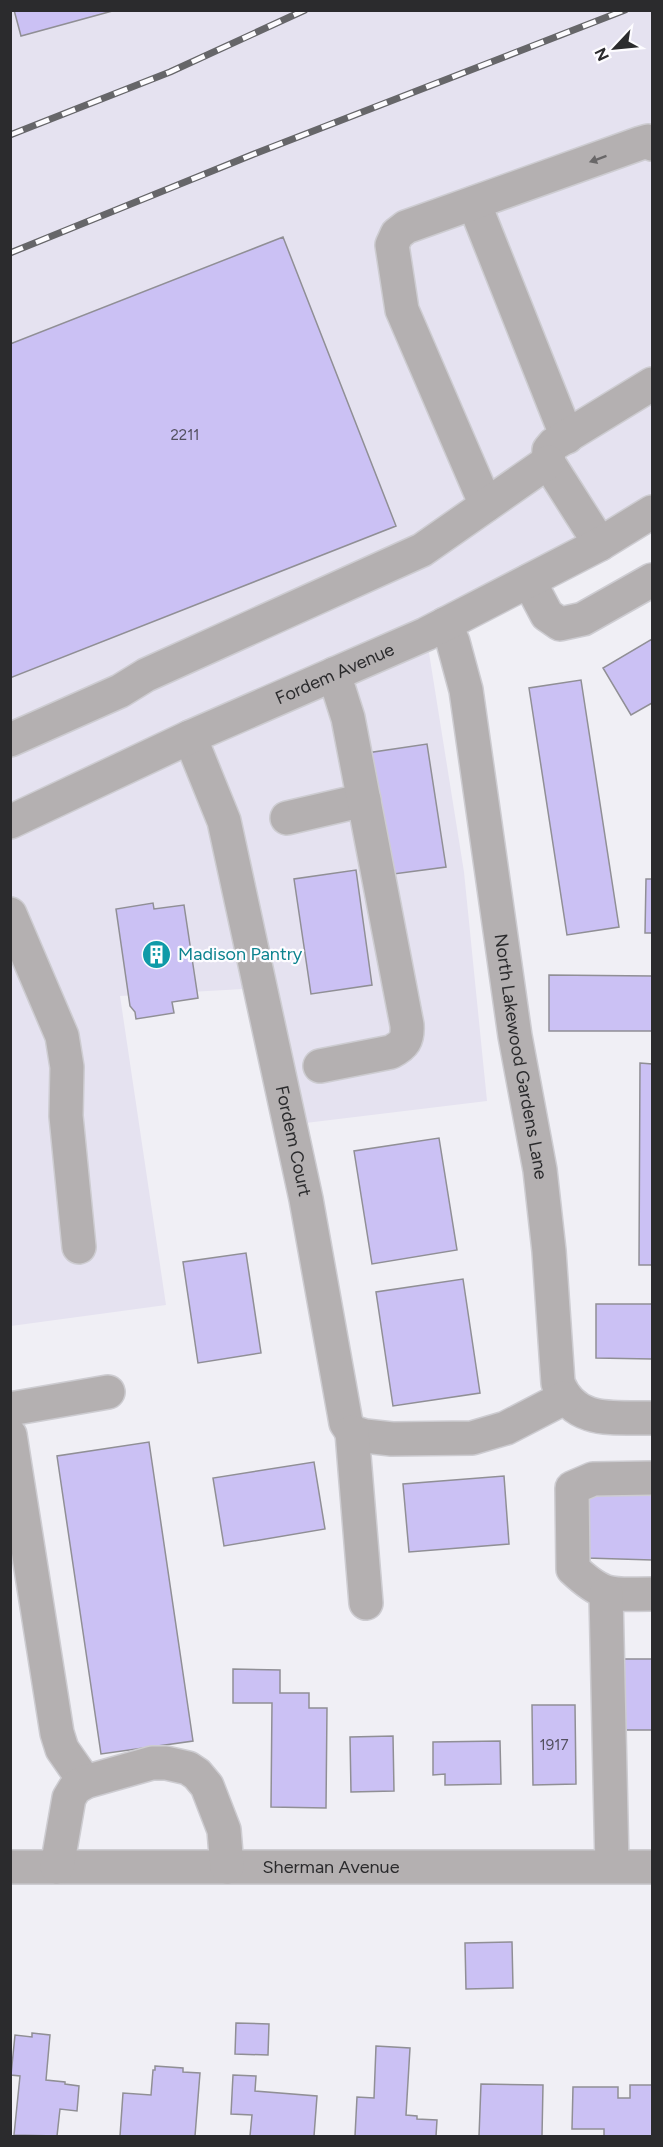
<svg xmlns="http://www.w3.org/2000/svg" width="663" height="2147" font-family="Figtree,sans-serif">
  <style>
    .built { fill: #e5e2f0 }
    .building { fill: #cbc1f4; stroke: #908f95; stroke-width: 1.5 }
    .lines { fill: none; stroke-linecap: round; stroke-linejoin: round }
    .minor-casing { stroke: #cdccd1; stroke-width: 36 }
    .minor { stroke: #b4b0b1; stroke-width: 33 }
    .rail-casing { stroke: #666669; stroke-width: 7 }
    .rail { stroke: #fdfcff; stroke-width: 4.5; stroke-dasharray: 14; stroke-linecap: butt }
    .oneway { fill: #696768 }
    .labels { text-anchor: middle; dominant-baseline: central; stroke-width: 4.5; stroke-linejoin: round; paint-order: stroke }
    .number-label { font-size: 15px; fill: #53505f }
    .street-label { font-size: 18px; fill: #2b2b2d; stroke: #fdfcff }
    .culture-label { font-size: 18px; fill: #0d838f; stroke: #fdfcff; text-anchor: start }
  </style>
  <rect width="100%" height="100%" fill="#f0eff5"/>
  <path class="built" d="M10 11H652V512L426 634 464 872 487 1101 289 1125 260 988 120 996 166 1305 11 1326Z"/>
  <path class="building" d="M14 10H116L21 36Z
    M283 237 396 526 10 678V344Z
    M652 639V703L631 715 603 668Z
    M581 680 619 927 567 935 529 688Z
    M427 744 446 867 386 875 367 753Z
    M356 870 372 985 311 994 294 879Z
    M646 879H652V933H645Z
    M153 903 154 909 184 905 198 998 172 1002 174 1013 136 1019 135 1012 130 1006 116 909Z
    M549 975 652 976V1031H549Z
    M640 1063 652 1064V1265H639Z
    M439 1138 457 1250 372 1264 354 1151Z
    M246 1253 261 1353 198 1363 183 1262Z
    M463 1279 480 1393 393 1406 376 1292Z
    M596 1304H652V1359L596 1358Z
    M149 1442 193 1741 101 1754 57 1456Z
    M314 1462 325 1529 224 1546 213 1478Z
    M504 1476 509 1544 409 1552 403 1484Z
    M586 1492 652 1493V1560L587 1558Z
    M621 1659H652V1730H622Z
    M233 1669 280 1670V1693H309V1708H327L326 1808 271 1807 272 1703H233Z
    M532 1705H575L576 1784 533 1785Z
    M393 1736 394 1791 351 1792 350 1737Z
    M500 1741 501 1784 445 1785V1774L433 1775V1742Z
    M512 1942 513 1988 466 1989 465 1943Z
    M236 2023 269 2024 268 2055 235 2054Z
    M32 2033 50 2035 46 2080 65 2082V2084L79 2086 77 2111 60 2109 57 2136 14 2135 20 2076 11 2075 15 2035 32 2037Z
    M376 2046 410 2048 406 2115 417 2116V2119L437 2120 436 2136H355L357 2097 374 2098Z
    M155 2066 183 2068V2072L200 2073 195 2136H120L123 2093 151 2095 153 2070H155Z
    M233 2075 256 2076 255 2091 317 2096 314 2136H250L252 2115 231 2114Z
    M481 2084 543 2085 542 2136H479Z
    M630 2085H652V2136H604V2129H572L573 2087H618V2098H630Z"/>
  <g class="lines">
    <defs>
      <g id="minor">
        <path d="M474 203 567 437"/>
        <path d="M486 505 402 310 392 245 397 234 406 227 641 143 648 141 652 144"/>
        <path d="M600 544 548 462 549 450 554 444 652 384"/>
        <path d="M529 581 547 615 560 624 583 619 652 580"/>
        <path id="s1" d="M445 624 453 642 466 690 515 1036 540 1170 549 1251 558 1383C575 1425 614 1417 652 1418"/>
        <path id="s2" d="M190 737 224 821 306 1199 346 1423 352 1432 365 1436 392 1439 472 1438 506 1428 564 1398"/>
        <path d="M10 740 120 691 146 675 422 550 548 462"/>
        <path d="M287 818 364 800"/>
        <path id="s3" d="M10 822 190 737 426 634 600 544 652 512"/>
        <path d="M10 914 62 1036 67 1067 66 1116 79 1247"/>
        <path d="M320 1066 391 1052C404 1045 408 1040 407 1025L348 718 334 674"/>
        <path d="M10 1409 108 1392"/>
        <path d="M352 1432 366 1603"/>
        <path d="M10 1435 57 1733 62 1749 85 1782"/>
        <path d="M652 1478 593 1479 572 1488 573 1569C605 1599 612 1594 652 1594"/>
        <path d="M606 1594 612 1866"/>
        <path id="s4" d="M10 1867H652"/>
        <path d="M57 1867 69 1798 75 1788 85 1782 152 1763H166L188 1768 197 1774 207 1786 224 1830 227 1867"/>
      </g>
    </defs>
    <use href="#minor" class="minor-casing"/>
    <use href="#minor" class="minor"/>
    <defs>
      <path id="rail" d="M10 135 170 72 305 10
        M10 253 254 154 625 10"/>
    </defs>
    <use href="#rail" class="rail-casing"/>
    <use href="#rail" class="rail"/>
  </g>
  <defs><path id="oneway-solid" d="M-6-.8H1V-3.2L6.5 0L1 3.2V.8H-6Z" transform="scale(1.5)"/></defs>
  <use class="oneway" href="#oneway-solid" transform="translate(598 159) rotate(160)"/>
  <defs>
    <symbol id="building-disc" viewBox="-11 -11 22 22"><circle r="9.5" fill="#0f9aa8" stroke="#fdfcff"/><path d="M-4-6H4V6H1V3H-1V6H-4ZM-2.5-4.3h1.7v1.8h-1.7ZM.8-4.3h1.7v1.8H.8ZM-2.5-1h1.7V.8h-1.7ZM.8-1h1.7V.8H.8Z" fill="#fff"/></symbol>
  </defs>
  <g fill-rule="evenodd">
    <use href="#building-disc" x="140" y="938" width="33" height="33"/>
  </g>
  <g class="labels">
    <g class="number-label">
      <text x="185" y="435">2211</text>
      <text x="554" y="1745">1917</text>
    </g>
    <g class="street-label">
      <text stroke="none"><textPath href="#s3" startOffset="357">Fordem Avenue</textPath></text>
      <text stroke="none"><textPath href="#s1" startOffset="440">North Lakewood Gardens Lane</textPath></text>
      <text stroke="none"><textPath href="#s2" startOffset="418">Fordem Court</textPath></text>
      <text stroke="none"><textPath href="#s4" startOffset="321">Sherman Avenue</textPath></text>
    </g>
    <g class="culture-label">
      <text x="178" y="954">Madison Pantry</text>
    </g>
  </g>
  <rect width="663" height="2147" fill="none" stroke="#2b2b2d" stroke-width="24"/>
  <g transform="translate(615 48) rotate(244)" stroke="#fdfcff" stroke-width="4.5" paint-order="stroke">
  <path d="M0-4.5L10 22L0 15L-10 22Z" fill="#2b2b2d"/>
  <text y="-9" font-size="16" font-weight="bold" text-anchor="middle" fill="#2b2b2d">N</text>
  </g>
</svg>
